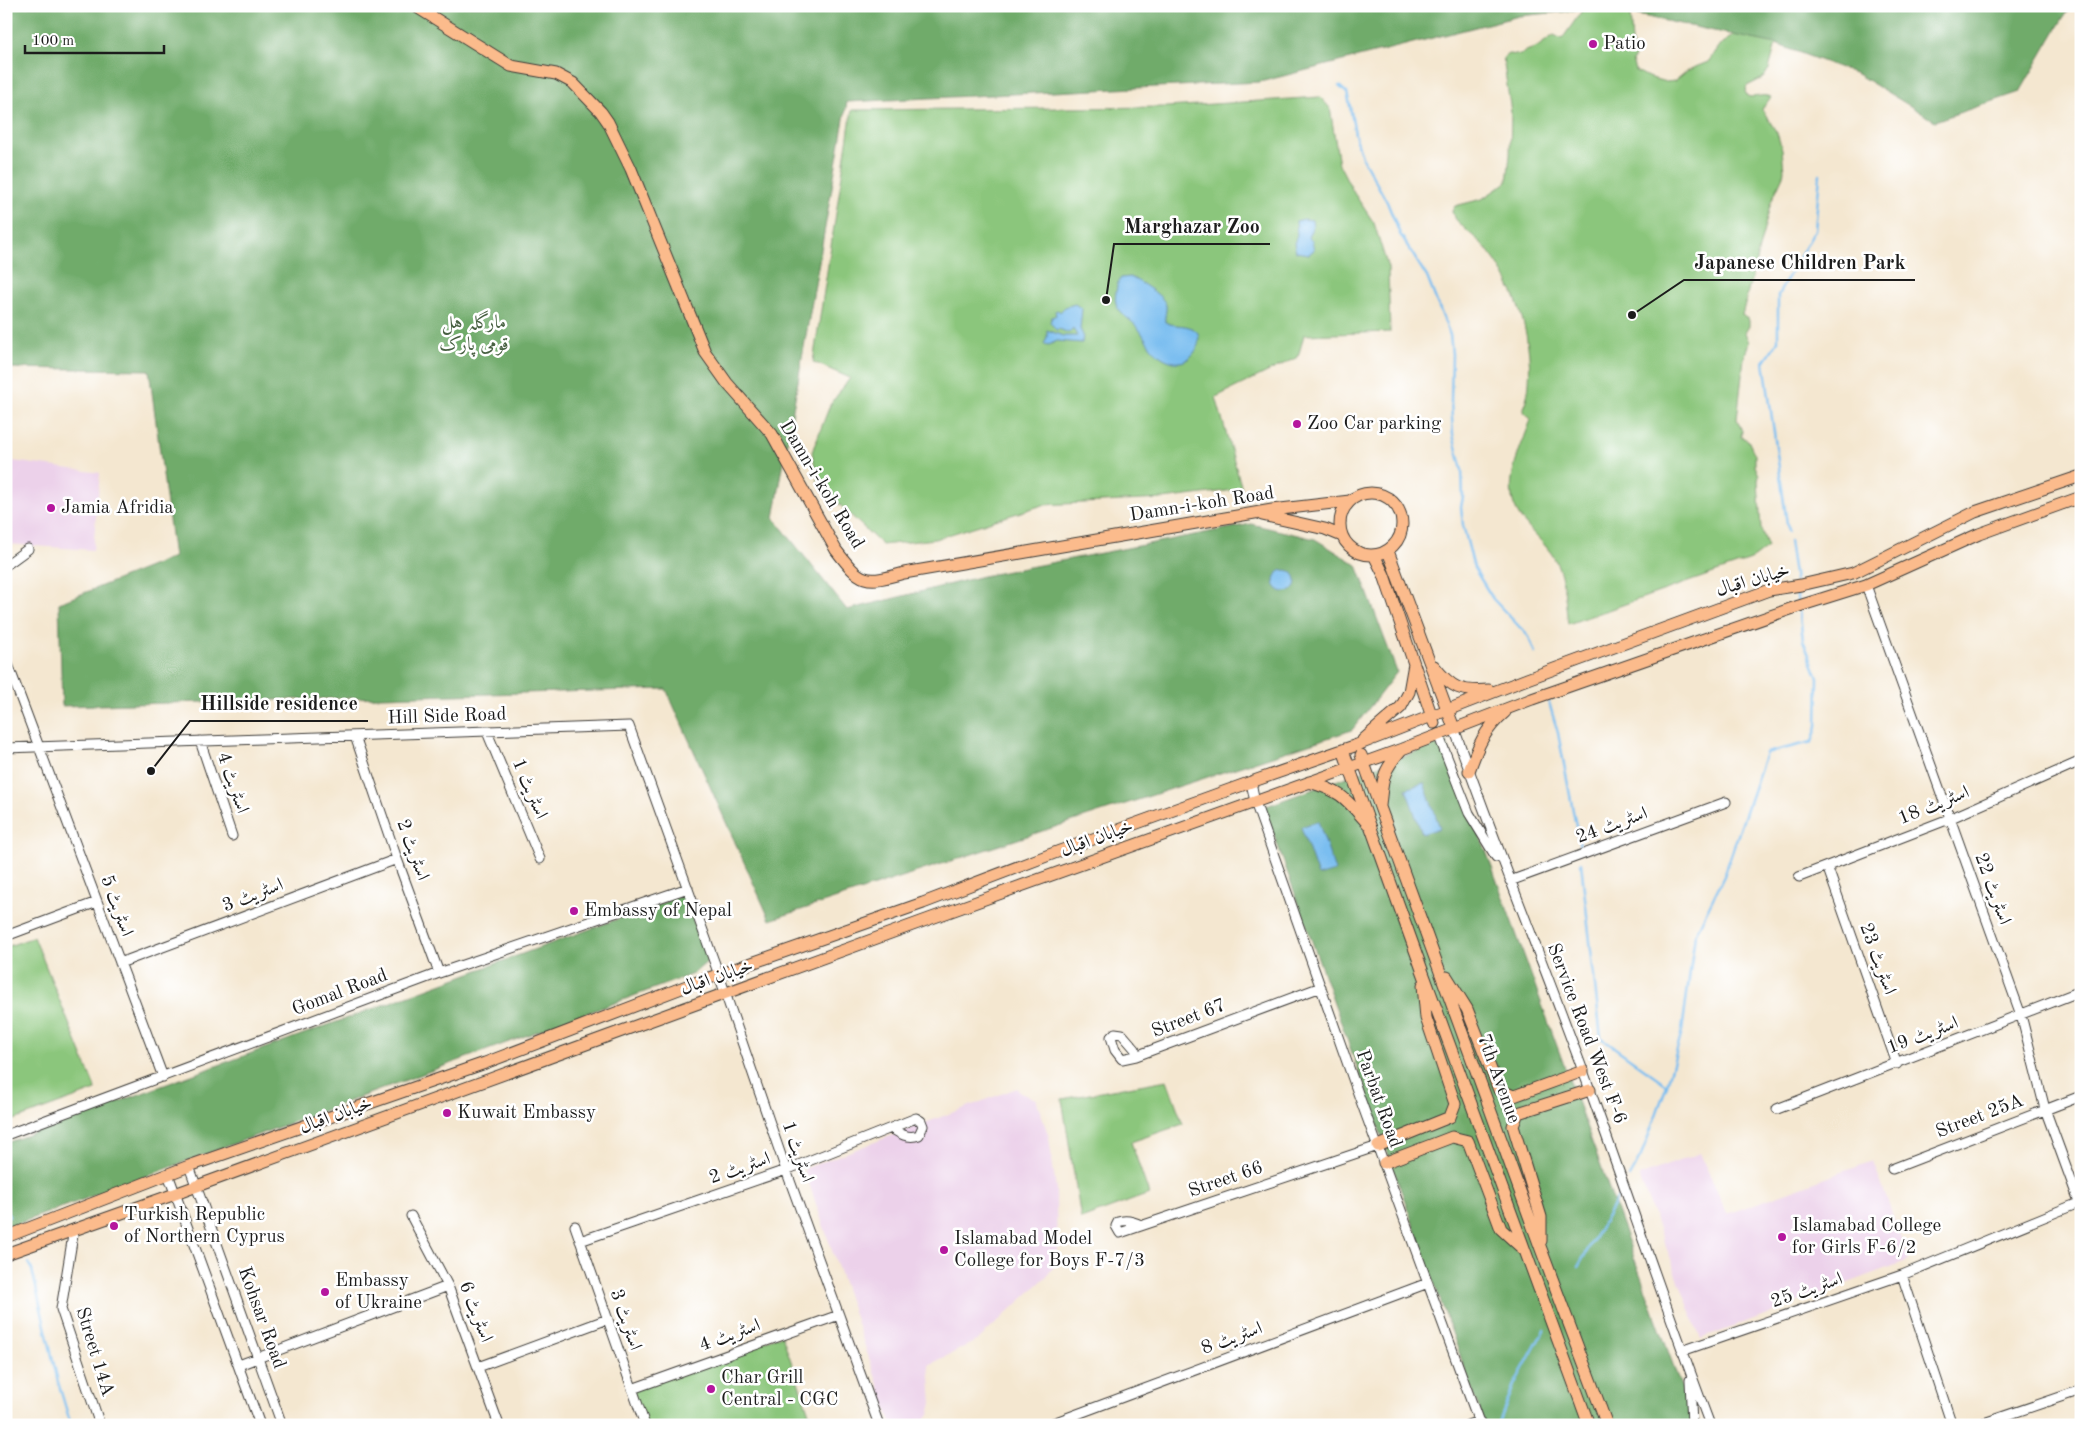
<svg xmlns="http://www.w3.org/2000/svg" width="2087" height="1431" font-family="'Old Standard TT',Amiri,serif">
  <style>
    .built { fill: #ecd1ea }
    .green { fill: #8bc67b; stroke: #54714c }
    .forest { fill: #70ab6b; stroke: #466444 }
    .water { fill: #7abef0; stroke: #4b6d86 }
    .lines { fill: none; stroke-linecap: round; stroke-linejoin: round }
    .stream { stroke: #7abef0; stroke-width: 2.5 }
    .minor-casing { stroke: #3c3a37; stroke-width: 11 }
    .major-casing { stroke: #3c3a37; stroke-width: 13 }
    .minor { stroke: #fff; stroke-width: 9 }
    .major { stroke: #fbbb8c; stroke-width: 11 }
    .poi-dot { fill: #b5179e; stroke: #fff; stroke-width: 2 }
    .labels { text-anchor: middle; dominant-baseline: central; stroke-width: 5; stroke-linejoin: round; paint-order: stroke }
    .poi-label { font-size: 19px; fill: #1c1c1c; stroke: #fff; text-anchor: start }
    .park-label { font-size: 19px; fill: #486042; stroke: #fff }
    .street-label { font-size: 19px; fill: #1c1c1c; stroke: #fff }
    .leader { fill: none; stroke: #1c1c1c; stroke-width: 2 }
    .callout-dot { fill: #1c1c1c; stroke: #fff; stroke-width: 2 }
    .callout-label { font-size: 20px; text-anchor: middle; font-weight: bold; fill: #1c1c1c; stroke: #fff; stroke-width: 5; stroke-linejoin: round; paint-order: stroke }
  </style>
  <rect width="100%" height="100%" fill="#fff"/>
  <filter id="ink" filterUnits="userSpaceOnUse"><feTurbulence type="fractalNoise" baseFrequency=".02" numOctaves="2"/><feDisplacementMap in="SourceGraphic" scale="10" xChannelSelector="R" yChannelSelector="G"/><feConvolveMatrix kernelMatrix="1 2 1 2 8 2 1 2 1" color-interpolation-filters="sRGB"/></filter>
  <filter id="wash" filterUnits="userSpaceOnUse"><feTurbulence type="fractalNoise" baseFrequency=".0096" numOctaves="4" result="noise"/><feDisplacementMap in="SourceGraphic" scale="20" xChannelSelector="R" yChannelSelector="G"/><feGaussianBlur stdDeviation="1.12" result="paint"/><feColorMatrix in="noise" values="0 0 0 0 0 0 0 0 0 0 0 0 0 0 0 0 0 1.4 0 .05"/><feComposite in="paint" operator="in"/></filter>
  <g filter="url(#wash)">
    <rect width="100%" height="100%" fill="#f4e7d0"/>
    <path class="built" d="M6 460 100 473 93 550 6 544Z
      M1017 1088 1020 1093 1036 1099 1049 1137 1056 1189 1057 1262 1046 1277 978 1340 929 1365 932 1403 929 1415 921 1425H892L804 1169Z
      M1700 1153 1727 1214 1873 1161 1909 1260 1701 1339 1639 1176Z"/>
    <path class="green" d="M1582 6H1628C1633 22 1629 42 1636 56L1632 61 1635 70 1648 77 1666 82 1675 81 1688 70 1708 62 1722 43 1753 23 1777 40 1769 69 1763 78 1747 86 1745 91 1747 96C1755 99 1763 93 1771 97L1762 109 1777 133 1782 149 1784 170 1783 176 1771 202 1742 315 1749 320V326L1745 333 1749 342 1744 358 1737 419 1742 431 1741 437 1748 440 1755 455V466L1759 475 1758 481 1761 529 1768 547 1751 560 1568 624C1565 602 1565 575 1553 556 1540 536 1516 522 1512 497 1508 470 1523 444 1531 419L1523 412C1525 402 1529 392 1529 382 1533 334 1514 279 1482 244 1474 236 1453 221 1452 211L1455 206 1482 199 1507 182 1510 155 1511 112 1503 58 1508 54 1520 55 1526 51 1537 47 1554 35 1562 39 1581 12Z
      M1320 97 1330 108 1339 164 1354 193 1374 223 1388 268 1390 332 1304 335 1298 357 1216 397 1242 489 1163 499 1043 505 935 539 882 545 819 485 812 452 830 405 850 378 813 362 852 110 1167 107Z
      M34 937 96 1090 6 1123V947Z
      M1167 1080 1183 1124 1131 1142 1149 1194 1081 1219 1062 1099Z
      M782 1335 813 1425H645L632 1389Z"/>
    <path class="forest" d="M6 6H2070L2020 92 1935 121 1857 74 1776 44 1604 8 1519 16 1260 82 847 102 774 518 847 610 983 576 1251 524 1315 539 1357 565 1397 672 1352 730 770 920 666 689 62 706 59 603 174 557 149 370 6 368Z
      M1446 741 1695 1425H1485L1264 807Z
      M683 895 703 944 708 961 693 974 6 1228V1143Z"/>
    <path class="water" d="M1304 219 1312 220 1313 226 1308 237 1312 241 1314 250 1309 254 1296 252 1294 243 1297 236 1296 221Z
      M1130 277C1139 281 1164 296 1166 305 1167 311 1164 316 1165 322 1176 328 1189 322 1198 333 1200 340 1198 349 1193 354 1181 370 1161 360 1151 347 1146 341 1143 334 1138 328 1126 314 1112 313 1116 292 1117 286 1117 283 1121 278Z
      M1075 304 1082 309 1080 329 1083 335 1082 343 1057 341 1049 345 1044 344 1047 337V330L1063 336H1077L1073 328 1069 333 1059 329 1056 330 1050 322 1052 317 1056 315 1055 311 1058 310 1060 312 1065 307Z
      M1274 581a11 11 0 1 1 22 0a11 11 0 1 1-22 0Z
      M1424 783 1440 828 1422 834 1406 789Z
      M1318 821 1335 871 1318 876 1301 827Z"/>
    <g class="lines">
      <path class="stream" d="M1339 86 1347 93 1349 101 1355 134 1362 157 1387 202 1400 234 1427 277 1450 335 1452 354 1451 402 1453 435 1462 470 1463 497 1461 507 1463 525 1474 568 1493 599 1529 637 1535 653
        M1788 531 1764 362 1778 341V295L1815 230 1820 174
        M1789 541 1795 581
        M1796 589 1798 604
        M1548 699 1558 733 1580 847
        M1581 863 1601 1038 1667 1085 1641 1156 1629 1177
        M1667 1085 1682 1031 1695 935 1724 876 1766 753 1812 742 1817 727 1818 678 1803 640 1799 609
        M6 1210 9 1216
        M28 1263 32 1270 58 1382 71 1425
        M1578 1267 1619 1195
        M1498 1425 1514 1385 1544 1330"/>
    </g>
  </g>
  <g filter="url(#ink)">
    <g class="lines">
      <defs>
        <path id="minor" d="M6 565 28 549
          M1866 585 2021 1015 2045 1109 2081 1207
          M6 659 163 1077
          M1454 728C1497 850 1546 969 1590 1090 1630 1201 1668 1314 1710 1425
          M487 732 540 859
          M1438 734 1469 813 1496 857
          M355 736 397 859 439 973
          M200 741 232 836
          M6 748 629 726 719 975 786 1170 879 1425
          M1251 782 1255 802 1359 1096 1480 1425
          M1827 866 1897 1064
          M1799 877 1949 819 2081 761
          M1510 881 1726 802
          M6 936 97 902
          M120 963 397 859
          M1135 1049 1122 1034 1115 1033 1111 1037 1115 1050 1122 1059 1136 1056 1321 987
          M1777 1109 2081 991
          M6 1135 439 973 688 888
          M189 1166 282 1425
          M1892 1169 2081 1096
          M168 1174 260 1425
          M411 1216 448 1286 499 1425
          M1141 1225C1133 1221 1126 1219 1118 1222L1116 1226 1120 1233 1378 1146
          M575 1226 645 1425
          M74 1229 61 1309 100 1425
          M580 1241 786 1170 916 1118 921 1121 923 1126 919 1135C908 1139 900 1134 891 1128
          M1902 1275 1952 1425
          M1682 1351 1902 1275 2081 1202
          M239 1365 448 1286
          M478 1367 608 1319
          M1690 1380 1692 1425
          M632 1389 839 1315
          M1048 1425 1428 1283
          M1468 1425 1479 1421
          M1978 1425 2081 1390"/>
        <path id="major" d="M415 6 511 66 556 74 573 83 601 112 608 122 631 169 705 352 727 383 772 434 836 550C861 583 865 584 904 573L1272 510 1350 501
          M1340 524a31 31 0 1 1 62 0a31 31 0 1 1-62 0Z
          M1262 515 1325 529 1342 536
          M1388 551 1454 728
          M1374 555 1384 575 1434 723
          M1434 666C1452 689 1461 692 1489 690
          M1363 740 1401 707 1409 692 1414 664
          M1343 750 1421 967 1589 1425
          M1361 755 1541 1249 1607 1425
          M1469 771C1478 746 1484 730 1505 712
          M1309 782C1343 792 1345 798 1368 824
          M1380 806C1383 777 1382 772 1402 749
          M1447 977 1467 1009 1499 1090 1514 1096 1583 1071
          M1378 1146 1450 1117 1455 1104 1426 1018 1423 985
          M1384 1163 1452 1137 1468 1141 1501 1229 1525 1251
          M6 1237 189 1166 485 1063 692 984 923 903 1057 852 1251 782 1357 745 1527 679 1769 590 1801 585 1853 573 1975 512 2081 476
          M1541 1241V1217L1513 1126 1518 1113 1590 1090
          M6 1254 175 1194 929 919 1402 749 1532 699 1799 606 1866 585 1979 534 2081 497"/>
      </defs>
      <use href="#minor" class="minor-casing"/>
      <use href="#major" class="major-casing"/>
      <use href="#minor" class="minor"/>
      <use href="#major" class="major"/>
    </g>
  </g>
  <g class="poi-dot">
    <circle cx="1593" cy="44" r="5"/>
    <circle cx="1297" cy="424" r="5"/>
    <circle cx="51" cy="508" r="5"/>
    <circle cx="574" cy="911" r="5"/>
    <circle cx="447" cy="1113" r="5"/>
    <circle cx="114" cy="1226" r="5"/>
    <circle cx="1782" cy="1237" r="5"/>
    <circle cx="944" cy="1250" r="5"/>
    <circle cx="325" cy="1292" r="5"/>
    <circle cx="711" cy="1389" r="5"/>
  </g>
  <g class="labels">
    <g class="poi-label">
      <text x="1603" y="44">Patio</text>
      <text x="1307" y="424">Zoo Car parking</text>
      <text x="61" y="508">Jamia Afridia</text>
      <text x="584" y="911">Embassy of Nepal</text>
      <text x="457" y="1113">Kuwait Embassy</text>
      <text x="124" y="1215">Turkish Republic<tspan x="124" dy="22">of Northern Cyprus</tspan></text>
      <text x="1792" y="1226">Islamabad College<tspan x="1792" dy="22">for Girls F-6/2</tspan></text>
      <text x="954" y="1239">Islamabad Model<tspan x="954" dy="22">College for Boys F-7/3</tspan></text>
      <text x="335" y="1281">Embassy<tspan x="335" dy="22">of Ukraine</tspan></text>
      <text x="721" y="1378">Char Grill<tspan x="721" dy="22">Central - CGC</tspan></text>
    </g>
    <g class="park-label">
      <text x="474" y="323">مارگلہ ہل<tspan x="474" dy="22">قومی پارک</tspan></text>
    </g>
    <g class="street-label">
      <text transform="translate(821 485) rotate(59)">Damn-i-koh Road</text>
      <text transform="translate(1202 505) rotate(-9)">Damn-i-koh Road</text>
      <text transform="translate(1753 581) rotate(-16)">خیابان اقبال</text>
      <text transform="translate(447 717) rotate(-2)">Hill Side Road</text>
      <text transform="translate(232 783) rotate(71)">اسٹریٹ 4</text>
      <text transform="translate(529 789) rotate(67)">اسٹریٹ 1</text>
      <text transform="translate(1934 806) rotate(-22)">اسٹریٹ 18</text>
      <text transform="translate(1612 826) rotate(-20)">اسٹریٹ 24</text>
      <text transform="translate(1097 839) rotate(-20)">خیابان اقبال</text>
      <text transform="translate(412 850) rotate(70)">اسٹریٹ 2</text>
      <text transform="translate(1992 889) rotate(70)">اسٹریٹ 22</text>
      <text transform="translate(253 896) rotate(-21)">اسٹریٹ 3</text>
      <text transform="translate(116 906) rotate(70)">اسٹریٹ 5</text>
      <text transform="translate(1877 959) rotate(70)">اسٹریٹ 23</text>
      <text transform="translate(717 978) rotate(-19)">خیابان اقبال</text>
      <text transform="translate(340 993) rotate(-21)">Gomal Road</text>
      <text transform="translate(1189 1019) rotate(-21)">Street 67</text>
      <text transform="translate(1586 1034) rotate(69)">Service Road West F-6</text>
      <text transform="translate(1923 1036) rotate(-21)">اسٹریٹ 19</text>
      <text transform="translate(1498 1079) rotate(70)">7th Avenue</text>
      <text transform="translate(1378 1099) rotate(70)">Parbat Road</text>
      <text transform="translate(336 1116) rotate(-20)">خیابان اقبال</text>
      <text transform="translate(1980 1117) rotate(-21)">Street 25A</text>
      <text transform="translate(797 1152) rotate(71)">اسٹریٹ 1</text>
      <text transform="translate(740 1169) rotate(-19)">اسٹریٹ 2</text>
      <text transform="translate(1226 1180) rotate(-19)">Street 66</text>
      <text transform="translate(1807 1291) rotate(-19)">اسٹریٹ 25</text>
      <text transform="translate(475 1312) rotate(69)">اسٹریٹ 6</text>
      <text transform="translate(261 1318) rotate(70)">Kohsar Road</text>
      <text transform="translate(625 1320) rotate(71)">اسٹریٹ 3</text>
      <text transform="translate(730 1336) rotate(-20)">اسٹریٹ 4</text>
      <text transform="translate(1232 1339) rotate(-20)">اسٹریٹ 8</text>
      <text transform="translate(94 1352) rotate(73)">Street 14A</text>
    </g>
  </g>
  <path class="leader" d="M1106 300L1114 244H1270M1632 315L1684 280H1915M151 771L190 721H368"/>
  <g class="callout-dot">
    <circle cx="1106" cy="300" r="5"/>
    <circle cx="1632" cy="315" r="5"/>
    <circle cx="151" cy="771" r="5"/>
  </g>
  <g class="callout-label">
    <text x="1192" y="233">Marghazar Zoo</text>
    <text x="1800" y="269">Japanese Children Park</text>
    <text x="279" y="710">Hillside residence</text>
  </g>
  <rect width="2087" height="1431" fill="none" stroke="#fff" stroke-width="25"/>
  <path d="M25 45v8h139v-8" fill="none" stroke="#1c1c1c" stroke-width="2.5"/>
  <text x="32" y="45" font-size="15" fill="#1c1c1c" stroke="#ffffff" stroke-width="4" paint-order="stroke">100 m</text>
</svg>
